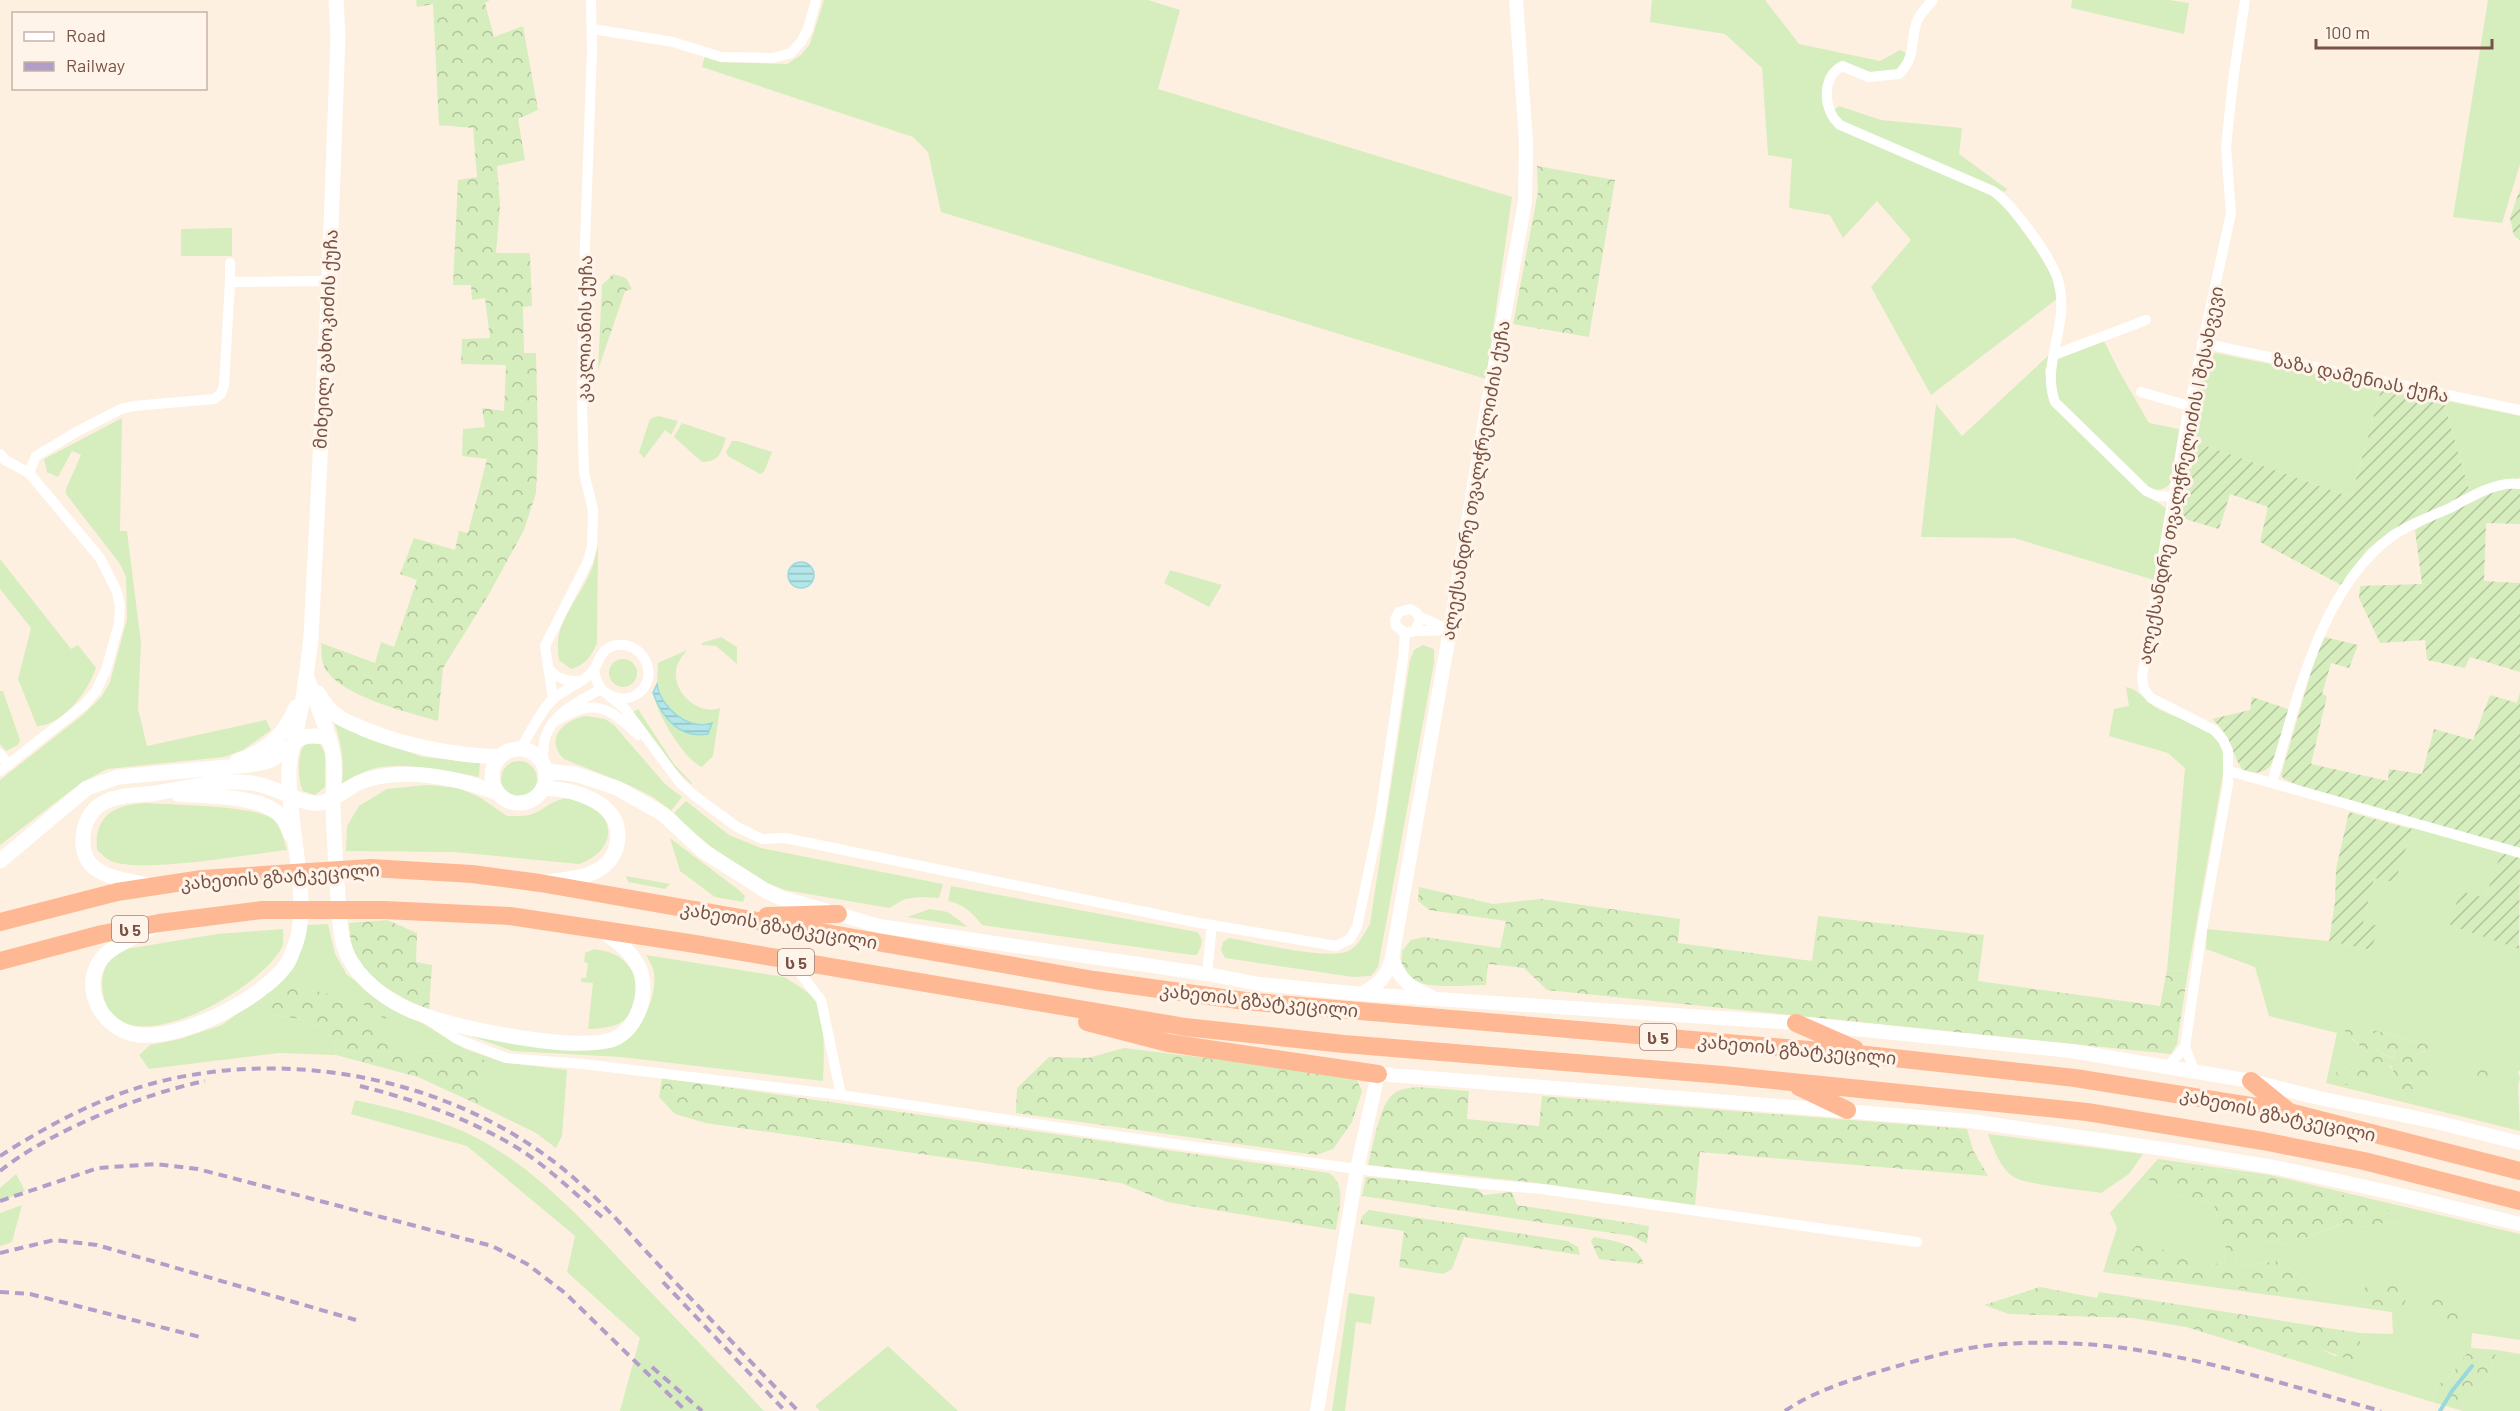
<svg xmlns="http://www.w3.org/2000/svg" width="2520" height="1411" font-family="Barlow,'Noto Sans Georgian',sans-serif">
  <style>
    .grass { fill: #d6edbe; fill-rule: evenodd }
    .forest { fill: url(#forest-crowns) }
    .garden { fill: url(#garden-furrows) }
    .water { fill: url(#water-rules); stroke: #99d9dd; stroke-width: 1.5 }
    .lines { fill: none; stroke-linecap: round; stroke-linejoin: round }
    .stream { stroke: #99d9dd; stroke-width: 4 }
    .minor { stroke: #fff; stroke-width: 10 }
    .tertiary { stroke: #fff; stroke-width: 14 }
    .secondary { stroke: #fff; stroke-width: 15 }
    .trunk { stroke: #ffb894; stroke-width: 18 }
    .rail { stroke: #b19fc9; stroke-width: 4; stroke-dasharray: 9 6; stroke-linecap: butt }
    .labels { text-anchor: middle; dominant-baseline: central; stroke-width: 6; stroke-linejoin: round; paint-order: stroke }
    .shield { fill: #fff4e9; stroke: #a08376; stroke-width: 1.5 }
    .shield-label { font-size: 16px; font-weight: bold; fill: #785245 }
    .street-label { font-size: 18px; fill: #785245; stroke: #fff4e9 }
  </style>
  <defs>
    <pattern id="forest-crowns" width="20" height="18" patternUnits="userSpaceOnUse" patternTransform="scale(1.5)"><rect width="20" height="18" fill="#d6edbe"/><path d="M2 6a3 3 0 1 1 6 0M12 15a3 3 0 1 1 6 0" fill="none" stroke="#b2c39c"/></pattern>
    <pattern id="garden-furrows" width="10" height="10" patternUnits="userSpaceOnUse" patternTransform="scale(1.5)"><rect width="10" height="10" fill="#d6edbe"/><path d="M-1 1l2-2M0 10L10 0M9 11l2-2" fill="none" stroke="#b2c39c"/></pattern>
    <pattern id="water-rules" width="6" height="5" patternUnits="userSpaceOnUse" patternTransform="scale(1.5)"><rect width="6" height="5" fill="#b4e7ea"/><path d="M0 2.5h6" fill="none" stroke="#97bebf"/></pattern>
  </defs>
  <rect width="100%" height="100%" fill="#fef0e1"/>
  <path class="grass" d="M824 0H1148L1180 10 1158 89 1512 197 1486 379 941 212 928 152 913 137 702 67 705 55 723 62 787 64 801 55 810 44Z
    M1652 0H1765L1799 44 1880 61 1900 50 1906 53 1903 63 1897 70 1869 74 1842 63 1830 69 1825 77 1824 109 1830 122 1986 191 2001 201 2037 251 2053 278 2057 299 1931 395 1871 287 1911 240 1877 201 1843 238 1830 215 1789 208 1792 159 1768 155 1762 68 1725 34 1650 22Z
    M2072 0H2169L2189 3 2184 34 2071 8Z
    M2488 0H2520V164L2502 223 2453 217Z
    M1839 106 1881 120 1962 128 1959 154 2007 189 2005 192 1843 122 1832 112Z
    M232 228V256H181V229Z
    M2104 341 2119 371 2149 423 2179 429 2171 482C2165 491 2158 490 2149 489L2058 399 2053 386 2056 359Z
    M2216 353 2382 387 2351 497 2189 440 2203 361 2208 355Z
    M2050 354 2045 371 2048 395 2149 497 2166 508 2154 580 2014 538 1921 537 1936 404 1962 436Z
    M2443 400 2520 416V477L2516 481 2470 493Z
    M658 416 678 421 671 435 665 430 644 458 639 452 650 419Z
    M122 418 120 531H127L141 643 138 709 147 746 266 720 271 730 243 750 224 757 107 769 81 783 0 845V780L84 714 102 696 110 682 127 619 126 577 120 564 66 494V489L81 455 72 451 58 477 47 472 44 459Z
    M682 423 726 438C721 453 719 462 702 462L674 437Z
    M732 441H738L772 452 764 472 760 474 728 456 726 452Z
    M598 544 597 643C591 657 585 665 571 669L559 660C552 620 579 602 592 568 595 560 596 552 598 544Z
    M0 559 71 649 78 645 96 668C88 691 64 725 37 726L18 679 31 628 0 589Z
    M1170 570 1222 585 1209 607 1164 583Z
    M721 637 737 647V664L716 646 702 645V643Z
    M1423 645 1434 649V663L1378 967 1371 976 1353 977 1225 958 1221 950 1223 942 1229 938C1255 942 1330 962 1350 950 1360 944 1364 933 1370 924L1410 660 1414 650Z
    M687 650C682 657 677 662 676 671 673 693 699 716 720 708L713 756 702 767C684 760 656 712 653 693 661 715 682 738 708 734L711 724C690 730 666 711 659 691 656 683 658 672 658 663Z
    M609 673a14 14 0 1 1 28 0a14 14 0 1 1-28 0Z
    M2126 687C2139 690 2142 697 2152 705 2171 719 2204 721 2218 741 2225 750 2223 763 2223 774L2188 971 2167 970 2185 768 2168 753 2109 736 2114 709 2129 706Z
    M0 691H3L20 740 18 745 6 751 0 744Z
    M638 709 674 764 692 783 691 784 672 766 633 712Z
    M586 716 605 719 614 725 665 784 682 797 671 811 653 797 631 786 564 759C544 739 563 720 586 716Z
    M337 721 381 742 423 757 480 762 479 777C451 771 400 761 372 769 362 772 352 778 342 783 344 762 342 745 335 725Z
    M306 742H319L325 753V787L315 795 303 791C297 779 297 752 306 742Z
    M501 779a18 18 0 1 1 36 0a18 18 0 1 1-36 0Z
    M427 785 459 788 481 798 507 816C517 816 527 817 535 813 549 806 557 796 574 799 615 807 622 849 579 864L455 852 346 851 347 826 359 806 387 789Z
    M686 801 729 835 761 848 943 884 939 898 920 897 905 899 889 908 785 890 760 880 717 851 689 829 674 813Z
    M144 803C169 805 259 805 274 820 281 827 284 840 287 850 249 854 142 874 111 861 106 859 101 853 97 850 94 816 114 805 144 803Z
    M2412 825 2502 850 2485 898 2519 948 2520 945V1070L2518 1072 2520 1078 2518 1085 2520 1131 2326 1083 2337 1033 2269 1016 2255 967 2206 949 2207 929 2329 941 2371 950 2363 923 2374 877ZM2371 1029 2428 1045 2426 1051 2415 1055 2424 1082 2413 1076 2410 1077 2411 1085 2416 1094 2404 1096C2399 1084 2386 1042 2370 1072L2354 1076 2351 1080 2340 1068 2349 1067 2366 1052 2352 1039 2360 1030C2370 1044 2378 1055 2396 1058L2394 1051 2387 1049Z
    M670 838 740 891 745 896 743 902 715 897 680 871Z
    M626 876 670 884 665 889 628 882Z
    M951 886 1197 932C1205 940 1201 946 1197 955H1192L982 925C972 912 963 904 948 901Z
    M930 909 948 912 968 927 907 917Z
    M328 924 335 954 347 975 382 999 465 1049 503 1062 567 1070 562 1136 556 1148 536 1133 481 1106 483 1101 475 1057 436 1050 413 1052 381 1043 369 1020 271 986 305 925Z
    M283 929C283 935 284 942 282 947 261 990 118 1072 103 994 100 977 105 965 114 951L217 934Z
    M594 949C618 952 629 961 638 983 630 1020 628 1027 588 1029L593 983 581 982V978H586L588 963 584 962 585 953Z
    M646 955 784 977C795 984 807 990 815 1000 826 1016 824 1062 823 1081L621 1057 513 1051 471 1036 473 1033 515 1042 631 1036C645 1020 657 995 654 973 653 967 649 960 646 955Z
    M259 998 268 1015C287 1016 324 1021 333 1041 335 1045 335 1051 336 1055L279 1053 149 1069 139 1055 150 1045 180 1039 222 1025Z
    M355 1100C390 1108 427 1116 460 1130 532 1161 588 1226 641 1282 682 1325 723 1367 764 1411H620L640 1338 567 1272 575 1236 467 1146 351 1114Z
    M1988 1134 2143 1154 2129 1174 2101 1193C2083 1190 2026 1185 2014 1177 2000 1168 1993 1148 1988 1134Z
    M2158 1159 2270 1175 2520 1234V1340L2472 1333 2471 1348 2451 1375 2437 1386 2432 1402 2284 1357 2299 1344 2312 1345 2335 1356 2360 1348V1333L2393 1334 2392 1312 2103 1272 2117 1228 2110 1213ZM2159 1163 2272 1178 2371 1202 2378 1210 2400 1224C2379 1218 2368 1233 2344 1223L2289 1245 2267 1240 2242 1242 2235 1255 2238 1266 2279 1261 2300 1275 2327 1300 2106 1270 2114 1251 2125 1258 2169 1249C2187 1262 2202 1268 2224 1262L2226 1244 2214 1229 2217 1218 2214 1204 2176 1195 2147 1178ZM2396 1285 2403 1286 2397 1316V1310L2361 1304 2363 1294Z
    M16 1174 25 1191 0 1202V1188Z
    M22 1205 12 1242 0 1246V1213Z
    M1349 1293 1375 1297 1371 1324 1356 1322 1345 1411H1332Z
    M888 1346 958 1411H820L815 1406Z
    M2497 1350 2520 1354V1411H2463C2460 1393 2472 1392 2483 1381 2491 1374 2494 1360 2497 1350Z"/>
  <path class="forest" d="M416 0H490L485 3 494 37 523 26 538 110 518 119 525 160 497 166 500 206 496 253H530L532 306 523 307 524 353H536L538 444 536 493 524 530 489 594 443 668 438 721C410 713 336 695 324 666 321 660 322 650 321 643L375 663 381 642 394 647 417 580 400 574 414 538 455 550 459 531 468 533 487 459 462 456 463 429 485 427 482 408 504 411 506 365 461 364 462 339 490 338 485 298 472 300 471 285H453L458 180 477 177 473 128 439 125 433 4 417 7Z
    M1537 166 1615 180 1589 337 1513 324 1538 192Z
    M613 274 626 278 632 289 625 291 598 370 602 285Z
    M1419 887 1493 904 1541 899 1680 919 1678 943 1812 961 1818 916 1984 935 1978 981 2160 1006 2167 970 2188 971 2177 1044 2171 1054 1547 990 1524 968 1488 964 1486 985C1465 985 1414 992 1403 971 1400 965 1402 957 1402 951L1411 940 1424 937 1500 948 1506 921 1429 910 1418 901Z
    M387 920 417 933 416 962 432 965 429 1009C417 1005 407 1000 395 993 361 974 352 964 349 923Z
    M271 986C297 988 343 991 362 1011 370 1020 376 1032 382 1043L413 1052 436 1050 475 1057 493 1063 496 1073 481 1087 483 1101 481 1106 418 1077 336 1055C335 1051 335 1045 333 1041 324 1021 287 1016 268 1015L259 998Z
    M359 993 373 998 390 1012 386 1019 374 1014 360 1001Z
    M2346 1023H2354C2367 1037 2375 1056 2396 1058L2394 1051 2387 1049 2370 1029 2428 1045 2434 1049 2435 1053 2431 1055 2425 1051 2415 1055 2420 1067 2428 1062 2439 1067 2440 1072 2433 1086 2426 1087 2424 1082 2410 1077 2411 1085 2416 1094 2413 1100 2404 1096 2391 1066 2382 1062 2373 1067 2368 1076H2354L2347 1085 2339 1083 2336 1072 2340 1068 2349 1067 2366 1052 2343 1029V1024Z
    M1124 1048 1355 1076 1362 1091 1352 1122 1333 1149 1316 1155 1016 1113 1017 1088 1049 1057 1088 1058Z
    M2486 1061 2495 1075C2493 1084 2486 1089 2477 1089 2472 1080 2476 1070 2481 1062Z
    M662 1078 1329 1173C1348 1185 1338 1211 1336 1230L1167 1202 1121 1183 706 1123 675 1114 659 1097Z
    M1418 1087 1469 1091 1467 1119 1539 1126 1542 1096 1967 1129 1973 1150 1988 1176 1700 1152 1695 1205 1529 1182 1368 1165C1373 1147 1379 1108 1391 1096 1398 1089 1408 1088 1418 1087Z
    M2159 1163 2272 1178 2372 1202 2378 1210H2388L2403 1217 2400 1224C2379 1218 2370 1233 2343 1223L2289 1245 2267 1240 2242 1243 2235 1255 2238 1266 2279 1261 2300 1275 2328 1301 2106 1270 2114 1250 2125 1258 2138 1244 2151 1252 2169 1249C2187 1262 2203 1268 2224 1262L2226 1244 2213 1229 2217 1218 2214 1204 2176 1195 2146 1178Z
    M1366 1177 1473 1186 1484 1195 1512 1192 1517 1205 1649 1226 1647 1244 1632 1236 1362 1196Z
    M1369 1210 1568 1241 1578 1247 1580 1255 1464 1237 1452 1269 1443 1274 1399 1267 1404 1231 1360 1224 1362 1216Z
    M1594 1237C1613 1241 1636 1242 1644 1264L1599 1259 1591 1241Z
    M2385 1283 2403 1286 2407 1298 2397 1317V1310L2361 1304 2359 1295 2368 1284Z
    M2040 1287 2097 1298 2099 1292 2360 1333V1349L2355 1361C2336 1356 2319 1346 2299 1344L2284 1357 2186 1327 2132 1318 2009 1314 1984 1305Z
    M2436 1291C2452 1297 2464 1303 2467 1320L2449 1325 2436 1319 2426 1305Z
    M2471 1348 2497 1350C2494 1360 2491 1374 2483 1381 2472 1392 2460 1393 2463 1411L2432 1402 2437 1386 2451 1375Z"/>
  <path class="garden" d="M2520 189V240L2514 236 2510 218Z
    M2382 387 2443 400 2470 493 2379 540 2366 551 2343 586 2260 542 2268 507 2230 494 2219 529 2175 516 2189 440 2351 497Z
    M2520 489V524L2486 523 2484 581 2520 583V672L2470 657 2465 668 2427 660 2425 640 2380 643 2359 598 2360 586 2422 584 2415 530C2445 514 2484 484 2520 489Z
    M2324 637 2358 645 2349 668 2331 663 2322 694 2327 696 2311 764 2388 781 2389 769 2422 774 2434 729 2473 740 2490 695 2517 703 2520 692V850L2302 787 2284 779 2281 775 2313 665Z
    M2252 697 2291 710 2271 765C2262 775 2255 773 2243 771 2229 749 2234 739 2212 719L2250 710Z
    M2349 812 2412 829 2395 882 2374 878 2363 923 2379 926 2371 950 2329 941 2335 902 2336 869Z
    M2502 850 2520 855 2519 949 2450 925 2460 891 2485 898Z"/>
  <path class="water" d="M788 575a13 13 0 1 1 26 0a13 13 0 1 1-26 0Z
    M657 684C660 707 688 731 712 723L708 734C679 739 662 717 653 693Z"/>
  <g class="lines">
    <path class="stream" d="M2440 1411 2452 1391 2472 1366"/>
    <path class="minor" d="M1933 0C1927 7 1918 15 1916 24 1910 45 1916 56 1899 74L1869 77 1842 66C1821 78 1823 110 1840 125L1993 191C2013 205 2054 260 2059 284 2062 296 2062 309 2060 321 2056 349 2045 375 2055 402L2146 491 2157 496 2173 497
      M593 29 673 42 721 57 773 58 791 53 801 42 808 29 816 0
      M230 282V263
      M2202 343 2520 410
      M2054 355 2146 320
      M2141 392 2189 406
      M0 454 5 460 29 473 100 558 117 592 120 606 119 623 106 670 96 691 84 705 0 771
      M29 473 36 456 78 431 121 409 134 406 214 399 221 394 224 385 230 282 329 281
      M1418 616 1447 629
      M1415 631 1420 620 1417 613 1410 609 1399 612 1395 619 1396 626 1405 633 1415 631 1450 630
      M550 670C559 680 567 681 580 681
      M608 695 625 709 680 783 695 796 737 827 762 839 785 838 1194 922 1336 946 1350 939 1357 927 1380 817 1403 659 1405 633
      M553 699 545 646 588 561 592 547 593 510 584 473 582 408 585 243 592 50 591 0
      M552 723C593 699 605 703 638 735
      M520 749C531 733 539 712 553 699 564 689 581 684 591 673 600 664 598 651 613 646 640 638 661 673 640 692 633 698 623 700 614 697 600 693 596 682 594 670
      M0 754 9 765
      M543 762C543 754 543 745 545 738 552 713 580 701 601 689
      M2229 771 2520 853
      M2272 782C2297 702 2319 590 2391 537 2408 524 2433 516 2452 507 2470 497 2499 480 2520 484
      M783 963 799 972 821 1000 841 1095
      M1207 974 1212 925
      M429 1020 457 1039 506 1058 583 1064 841 1095 1124 1137 1357 1169 1470 1183 1542 1189 1917 1242
      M2169 1065 2185 1047
      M2194 1070 2185 1047 2203 924 2228 784V751L2223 740 2214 730 2151 698 2144 689 2142 677 2189 406 2231 213 2226 147 2233 80 2245 0"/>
    <path class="tertiary" d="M838 914 879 926 1207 974 1259 984 1362 994 1796 1023 2071 1051 2251 1081 2319 1098 2436 1122 2520 1143
      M1392 958C1400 981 1410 987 1432 997
      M1362 994C1378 985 1387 977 1392 958L1450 630 1486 414 1525 202 1526 142 1516 0
      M1317 1411 1357 1169 1378 1074 1970 1121 2177 1151 2279 1168 2393 1193 2520 1224"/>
    <path class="secondary" d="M308 680C317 706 331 735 334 762 335 777 333 793 333 808 334 838 336 868 338 898 340 921 339 943 352 963 366 986 394 1005 420 1014 463 1029 563 1050 607 1041 638 1035 652 989 637 964 629 949 614 939 601 930
      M318 693C324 703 330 711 339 717 346 722 356 725 364 729 408 747 453 755 500 757
      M492 776a27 27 0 1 1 54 0a27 27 0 1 1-54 0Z
      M237 761C267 751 284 736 296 707
      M546 771 575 774 617 788 663 814 703 851 766 891 781 898 826 911
      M544 788C572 789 619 801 618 837 617 850 612 861 601 868 586 879 564 879 547 882
      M178 794C207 797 263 794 283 818 286 823 289 830 291 835
      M0 861 87 788 118 777 250 765C257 763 266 763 273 759 297 744 296 731 328 738
      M147 885C131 881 110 879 96 869 77 856 80 823 96 808 100 804 110 799 116 798 128 794 143 795 156 793 188 788 219 779 251 783 274 785 300 805 320 803 331 802 349 787 360 782 404 766 457 778 498 793
      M153 927C139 935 118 943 106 954 76 983 101 1031 139 1035 183 1039 261 1000 287 964 291 958 293 950 296 943 311 900 287 820 289 771 289 754 296 735 299 718 305 691 308 664 311 637L329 281 338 37 336 0"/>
    <path class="trunk" d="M767 916 838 914
      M0 922 117 892 202 879 371 868 472 874 540 883 1094 980 1245 1001 1867 1055 2075 1078 2289 1112 2520 1171
      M0 961 102 934 159 923 262 910H384L510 916 689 943 1185 1027 1344 1044 1723 1075 2087 1112 2263 1141 2364 1161 2520 1201
      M1087 1022 1168 1043 1378 1074
      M1796 1023 1855 1049
      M2251 1081 2288 1111
      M1799 1087 1847 1110"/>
    <path class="rail" d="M360 1086C412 1099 462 1116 509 1143 543 1162 572 1191 602 1217
      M0 1156C50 1124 104 1095 162 1081 303 1047 466 1083 575 1179 604 1204 629 1233 655 1261 703 1311 750 1361 798 1411
      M0 1171C50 1131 142 1094 205 1081
      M0 1201 98 1168 156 1164 198 1169 492 1246 527 1264 565 1293 686 1411
      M0 1253 54 1240 97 1245 356 1320
      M663 1282 785 1411
      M0 1292 30 1294 204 1338
      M652 1367 702 1411
      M1785 1411C1817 1389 1857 1378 1894 1367 1926 1358 1960 1348 1992 1345 2132 1332 2249 1375 2381 1411"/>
  </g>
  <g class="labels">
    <g class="shield">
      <rect x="112" y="916" width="36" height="26" rx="4.5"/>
      <rect x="778" y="949" width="36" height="26" rx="4.5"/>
      <rect x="1640" y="1024" width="36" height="26" rx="4.5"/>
    </g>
    <g class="shield-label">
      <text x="130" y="929">ს 5</text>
      <text x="796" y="962">ს 5</text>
      <text x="1658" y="1037">ს 5</text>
    </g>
    <g class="street-label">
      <text transform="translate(584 329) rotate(-89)">კაკლიანის ქუჩა</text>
      <text transform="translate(325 339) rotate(-87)">მიხეილ გახოკიძის ქუჩა</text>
      <text transform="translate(2361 377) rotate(12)">ზაზა დამენიას ქუჩა</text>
      <text transform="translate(2180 475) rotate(-79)">ალექსანდრე თვალჭრელიძის I შესახვევი</text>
      <text transform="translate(1475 480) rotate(-80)">ალექსანდრე თვალჭრელიძის ქუჩა</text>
      <text transform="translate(280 876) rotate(-4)">კახეთის გზატკეცილი</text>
      <text transform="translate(779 925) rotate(10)">კახეთის გზატკეცილი</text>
      <text transform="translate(1259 1000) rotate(6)">კახეთის გზატკეცილი</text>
      <text transform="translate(1797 1049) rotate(5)">კახეთის გზატკეცილი</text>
      <text transform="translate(2278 1114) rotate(12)">კახეთის გზატკეცილი</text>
    </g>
  </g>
  <rect x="12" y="12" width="195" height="78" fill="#fff4e9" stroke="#c9b3a7" stroke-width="1.5"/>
  <rect x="24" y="32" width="30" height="9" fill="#ffffff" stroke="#c9b3a7" stroke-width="1.5"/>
  <text x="66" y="42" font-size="18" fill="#785245">Road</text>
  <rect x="24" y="62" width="30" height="9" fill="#b19fc9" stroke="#c9b3a7" stroke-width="1.5"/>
  <text x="66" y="72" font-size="18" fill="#785245">Railway</text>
  <path d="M2316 39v9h176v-9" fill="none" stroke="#785245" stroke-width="3"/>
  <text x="2325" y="39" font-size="18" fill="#785245" stroke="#fff4e9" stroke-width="4.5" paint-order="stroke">100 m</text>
</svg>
